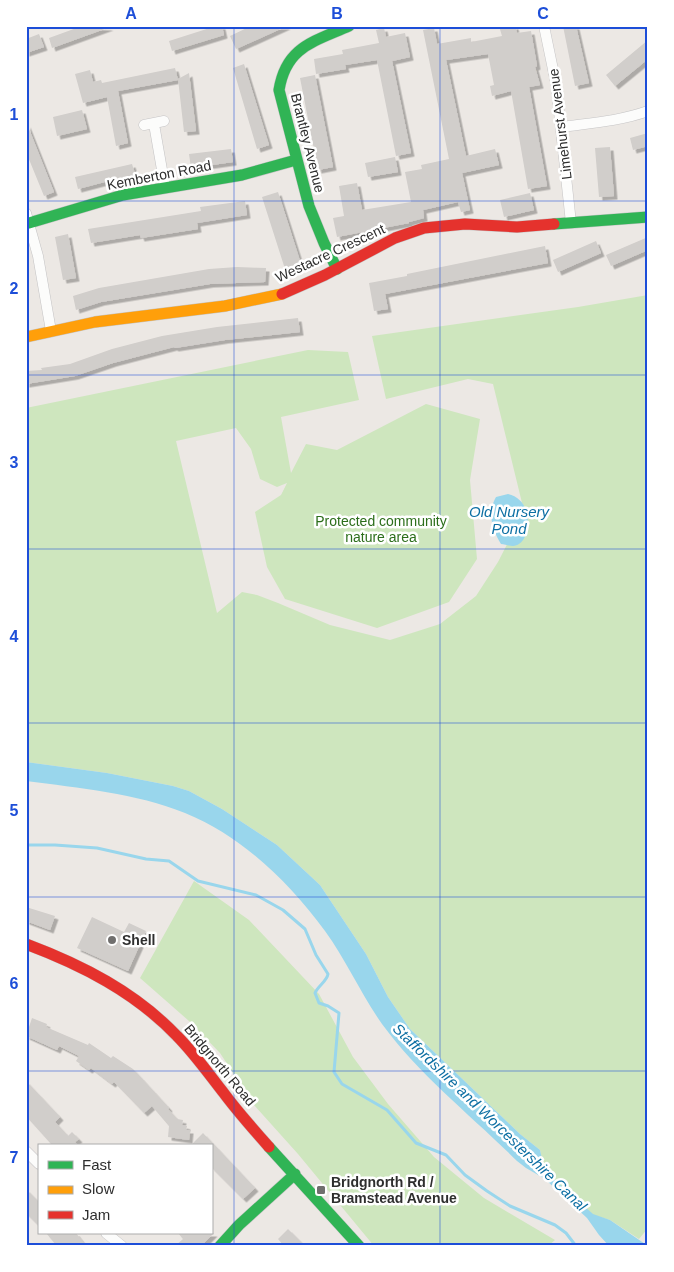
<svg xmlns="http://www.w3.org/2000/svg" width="674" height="1272" font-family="Arial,sans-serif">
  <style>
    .green { fill: #cee6be }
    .water { fill: #99d6ec }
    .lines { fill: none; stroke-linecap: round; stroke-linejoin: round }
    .stream { stroke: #99d6ec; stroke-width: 3 }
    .building { fill: #d1cecb; filter: url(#shadow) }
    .street-casing { stroke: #c5c4c5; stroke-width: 11 }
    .fast-casing { stroke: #c5c4c5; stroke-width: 12 }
    .slow-casing { stroke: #c5c4c5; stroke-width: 12 }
    .jam-casing { stroke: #c5c4c5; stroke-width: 12 }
    .street { stroke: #fcfcfb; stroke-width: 10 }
    .fast { stroke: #30b455; stroke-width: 11 }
    .slow { stroke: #ff9f0a; stroke-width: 11 }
    .jam { stroke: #e5322d; stroke-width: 11 }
    .grid { fill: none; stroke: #1d4ed8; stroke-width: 1; stroke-opacity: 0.55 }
    .poi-dot { fill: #706f6e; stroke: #fff; stroke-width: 2 }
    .labels { text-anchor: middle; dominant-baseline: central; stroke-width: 5; stroke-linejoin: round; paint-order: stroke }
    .street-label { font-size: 14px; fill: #2e2e2e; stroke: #fff }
    .park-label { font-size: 14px; fill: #2c6e1b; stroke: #fff }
    .poi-label { font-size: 14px; font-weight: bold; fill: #2e2e2e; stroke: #fff; text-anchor: start }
    .water-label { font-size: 15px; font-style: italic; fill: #0d6fa3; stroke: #fff }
    .neatline { fill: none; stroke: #1d4ed8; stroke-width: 2 }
    .grid-label { font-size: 16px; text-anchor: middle; font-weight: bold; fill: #1d4ed8 }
  </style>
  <defs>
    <filter id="shadow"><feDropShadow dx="3.5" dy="3.5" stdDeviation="0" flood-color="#0004"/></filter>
  </defs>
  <rect width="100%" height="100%" fill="#ece8e4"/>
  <path class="green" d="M648 295V1228L639 1239 610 1220 593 1215 548 1174 543 1163 540 1150 520 1134 410 1029 388 997 366 954 320 885 277 845 222 809 189 791 173 786 107 773 26 762V408L308 350 348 352 359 400 281 417 291 473 306 444 337 450 426 404 480 419 470 480 477 559 449 602 377 628 285 599 267 567 255 512 281 495 287 483 277 487 260 479 251 449 236 428 176 441 217 613 242 592 257 595 278 603 330 625 390 640 440 624 476 596 498 562 524 511 493 384 468 379 386 399 372 336 578 307Z
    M194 881 249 920 319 994 353 1057 388 1104 434 1157 484 1198 555 1240 548 1246H374L298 1154 254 1105 220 1053 189 1021 140 978Z"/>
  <path class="water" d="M508 494C536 500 532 545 513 546 509 546 505 544 501 544 492 530 487 512 496 497Z
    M26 762 107 773 173 786 189 791 222 809 277 845 320 885 366 954 388 997 410 1029 520 1134 540 1150 543 1163 548 1174 593 1214 610 1220 648 1246H609L599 1235 587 1218 545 1179 526 1168 517 1161C472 1116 420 1076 382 1024 361 994 346 960 325 931 288 881 243 837 185 813 136 793 79 788 26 781Z"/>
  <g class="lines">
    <path class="stream" d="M26 845H55L97 848 146 859 169 861 198 881 256 895 283 910 305 929 316 955 328 974C327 981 318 986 315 993L319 1003 328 1006 339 1013 334 1072 342 1084 387 1110 416 1143 446 1155 465 1175 487 1191 510 1206 555 1225 566 1233 576 1246"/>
  </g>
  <path class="building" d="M82 26 110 27 52 48 49 38Z
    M216 26H222L224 35 172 51 169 41Z
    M251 26H287L236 49 230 36Z
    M499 26H515L517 33 531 31 537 66 535 67 540 85 529 87 547 186 528 189 511 91 492 96 490 86 494 85 488 54 446 60 466 156 495 149 499 165 462 173 470 210 461 212 458 202 423 210 424 218 409 222V223L337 237 333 218 344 216 339 186 357 183 362 210 411 202 405 172 422 169 421 165 449 159 423 30 434 28 437 44 471 38V42L502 36Z
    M563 26H576L589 83 575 86Z
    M384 28 386 37 405 33 410 57 392 61 411 153 396 156 377 60 345 65 346 69 316 74 314 59 343 54 342 50 379 43 376 30Z
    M39 34 44 47 26 53V39Z
    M648 40V59L615 86 606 75Z
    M244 64 269 145 257 149 233 68Z
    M175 68 178 80 118 91 128 143 116 146 107 97 83 103 75 74 90 70 93 82 101 80 102 83Z
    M189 73 196 131 184 132 178 79Z
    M315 75 333 167 318 170 300 78Z
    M82 110 87 129 57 136 53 117Z
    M27 124 54 192 44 196 26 152Z
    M648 133V146L633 150 630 138Z
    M610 147 614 196 599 197 595 148Z
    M231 149 233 162 191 168 189 154Z
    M395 157 398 172 368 177 365 163Z
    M132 164 135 174 78 189 75 177Z
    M278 192 301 264 285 269 262 197Z
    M530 193 534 210 504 217 500 200Z
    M245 201 247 215 197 223 198 229 141 238 140 235 91 243 88 229 201 211 200 207Z
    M68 234 76 278 63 280 55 237Z
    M648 237V250L611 266 606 255Z
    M596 241 601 253 558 272 553 260Z
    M545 246 548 263 385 294 388 309 374 311 369 283 407 276V274Z
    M237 267 266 268 265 282 210 284 101 302 76 310 73 296 99 288 209 269Z
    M298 318 300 332 225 340 175 348 174 347 113 363 75 376 26 384V371L42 370 41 368 70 364 112 349 162 336 217 327Z
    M26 907 55 916 50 930 26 921Z
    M92 917 124 932 129 923 146 931 128 971 77 948Z
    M32 1018 47 1024 46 1027 88 1045 89 1043 111 1058 113 1056 133 1069 169 1108 168 1109 177 1119 183 1120 182 1125 187 1126 186 1130H190L189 1140 168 1137 169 1126 152 1106 144 1113 114 1082 112 1084 91 1068 89 1070 76 1061 79 1056 59 1046 57 1050 26 1036Z
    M26 1081 60 1117 55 1122 68 1136 72 1132 79 1139 75 1142 78 1146H53L26 1116Z
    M203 1133 255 1188 243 1199 211 1167V1146H190Z
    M26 1189 39 1202V1226L26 1213Z
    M288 1229 305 1246H284L278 1239Z
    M46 1233H76L86 1246H57Z
    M178 1233H214L201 1246H175L183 1239Z"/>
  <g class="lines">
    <defs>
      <path id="street" d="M544 26 556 84 571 223
        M154 124 165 187
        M144 125 164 121
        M562 127C591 123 620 121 648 111
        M26 213 38 256 51 331
        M26 1151 39 1164
        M106 1233 122 1246"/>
      <path id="fast" d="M29 223 123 195 242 175 296 160
        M554 224 648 217
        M337 269 324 243 309 206 279 90C286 47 313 42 349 26
        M269 1147 359 1246
        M220 1246 239 1225 295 1174"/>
      <path id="slow" d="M26 337 95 322 225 306 282 294"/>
      <path id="jam" d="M282 294 325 275 395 238 424 228 465 224 517 227 554 224
        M26 944C82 965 135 992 177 1036 194 1053 208 1073 223 1092 237 1111 253 1129 269 1147"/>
    </defs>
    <use href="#street" class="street-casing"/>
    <use href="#fast" class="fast-casing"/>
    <use href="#slow" class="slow-casing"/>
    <use href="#jam" class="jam-casing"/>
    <use href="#street" class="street"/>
    <use href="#fast" class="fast"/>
    <use href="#slow" class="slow"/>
    <use href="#jam" class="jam"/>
  </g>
  <path class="grid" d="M234 26V1246M440 26V1246M26 201H648M26 375H648M26 549H648M26 723H648M26 897H648M26 1071H648"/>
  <g class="poi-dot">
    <circle cx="112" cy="940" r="5"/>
    <rect x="316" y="1185" width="10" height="10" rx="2.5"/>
  </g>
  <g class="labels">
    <g class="street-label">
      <text transform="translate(560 124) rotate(-97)">Limehurst Avenue</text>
      <text transform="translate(308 143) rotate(76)">Brantley Avenue</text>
      <text transform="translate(159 175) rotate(-11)">Kemberton Road</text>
      <text transform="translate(330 253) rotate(-25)">Westacre Crescent</text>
      <text transform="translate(220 1065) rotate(50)">Bridgnorth Road</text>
    </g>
    <g class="park-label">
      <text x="381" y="521">Protected community<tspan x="381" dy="16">nature area</tspan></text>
    </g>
    <g class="poi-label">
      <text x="122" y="940">Shell</text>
      <text x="331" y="1182">Bridgnorth Rd /<tspan x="331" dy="16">Bramstead Avenue</tspan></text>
    </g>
    <g class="water-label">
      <text x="509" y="511">Old Nursery<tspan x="509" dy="17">Pond</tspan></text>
      <text transform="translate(490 1117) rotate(44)">Staffordshire and Worcestershire Canal</text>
    </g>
  </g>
  <rect width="674" height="1272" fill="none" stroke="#ffffff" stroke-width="55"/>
  <rect x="38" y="1144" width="175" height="90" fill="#ffffff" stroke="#ababab"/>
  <rect x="48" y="1161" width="25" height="8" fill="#30b455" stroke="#ababab"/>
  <text x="82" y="1170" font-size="15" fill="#2e2e2e">Fast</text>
  <rect x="48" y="1186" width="25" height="8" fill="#ff9f0a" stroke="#ababab"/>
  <text x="82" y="1194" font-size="15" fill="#2e2e2e">Slow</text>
  <rect x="48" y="1211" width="25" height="8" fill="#e5322d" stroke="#ababab"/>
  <text x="82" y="1220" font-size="15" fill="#2e2e2e">Jam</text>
  <rect x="28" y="28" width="618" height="1216" class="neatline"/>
  <g class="grid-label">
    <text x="131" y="19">A</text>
    <text x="337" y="19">B</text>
    <text x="543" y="19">C</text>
    <text x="14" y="120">1</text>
    <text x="14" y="294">2</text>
    <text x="14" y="468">3</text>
    <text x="14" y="642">4</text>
    <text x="14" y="816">5</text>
    <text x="14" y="989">6</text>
    <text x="14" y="1163">7</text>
  </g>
</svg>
